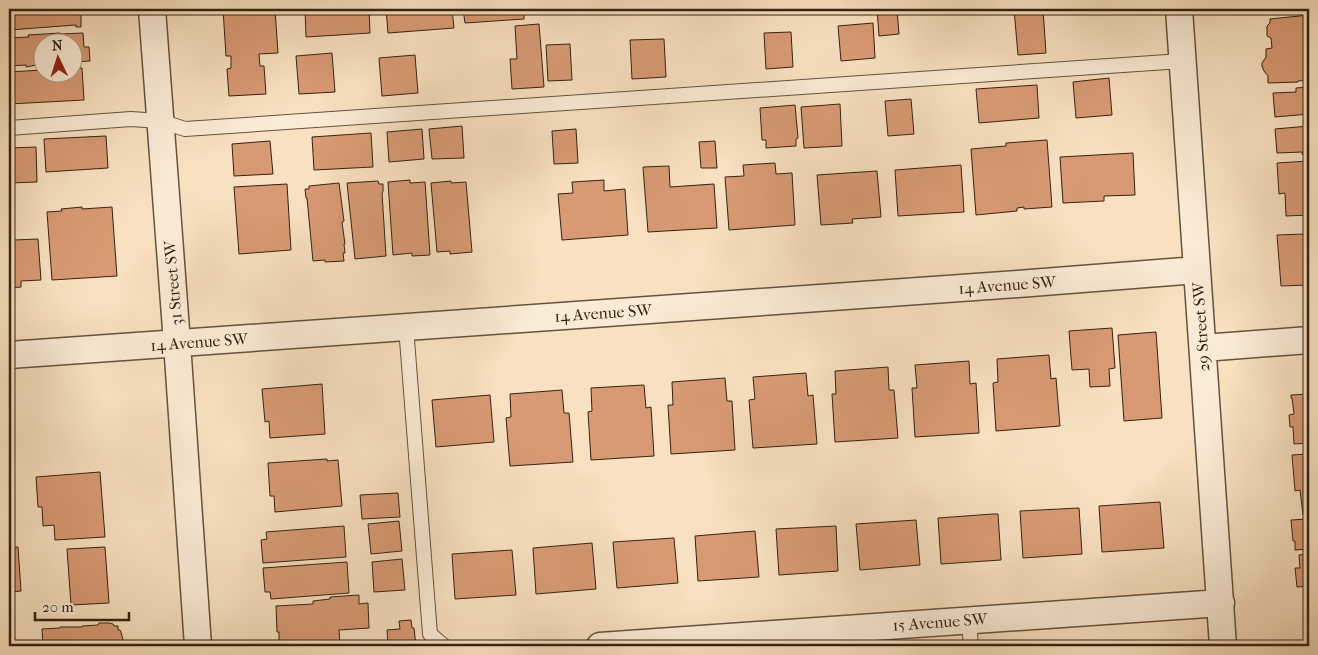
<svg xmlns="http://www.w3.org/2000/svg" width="1318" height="655" font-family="'IM FELL French Canon',serif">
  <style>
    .building { fill: #d89a75; stroke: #362211 }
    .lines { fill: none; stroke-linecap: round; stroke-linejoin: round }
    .service-casing { stroke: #66523d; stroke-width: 16 }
    .minor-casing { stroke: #66523d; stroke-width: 29 }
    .service { stroke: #faebd6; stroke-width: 14 }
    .minor { stroke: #faebd6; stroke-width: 26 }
    .labels { text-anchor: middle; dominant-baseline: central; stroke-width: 4.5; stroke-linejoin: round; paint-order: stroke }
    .street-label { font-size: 16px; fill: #362211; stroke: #faebd6 }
  </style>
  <rect width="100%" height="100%" fill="#f8e0c0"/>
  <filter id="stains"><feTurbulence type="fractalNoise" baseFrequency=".004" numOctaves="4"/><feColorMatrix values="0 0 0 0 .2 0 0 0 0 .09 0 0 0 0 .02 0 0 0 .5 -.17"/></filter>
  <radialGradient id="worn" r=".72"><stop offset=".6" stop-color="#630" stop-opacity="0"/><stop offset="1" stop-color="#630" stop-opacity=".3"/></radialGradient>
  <path class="building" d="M9 9H79V11H81V27H76V25L9 30Z
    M223 9H275L278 53 259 54 260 66H264L266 94 229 96 227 69 231 68V56H226Z
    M305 9H369L370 33 306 37Z
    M386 9H452L454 28 388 33Z
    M463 9H524V19L465 23Z
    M554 9H606L554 12Z
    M877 9H897L899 34 879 36Z
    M1014 9H1043L1046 53 1018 55Z
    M1276 9H1309V10L1277 12Z
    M1309 15V80L1298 81V82L1268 83V76L1264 71 1262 66V63L1266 57V49L1272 48 1271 38 1267 36V26L1270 23V19Z
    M873 23 875 58 841 61 838 26Z
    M539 24 544 87 512 89 510 59H517L515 26Z
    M791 32 793 67 766 69 764 33Z
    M60 33V34L83 33 84 47H89L90 61 72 62V42H42V64L26 67V65L9 66V38L29 37 28 35Z
    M664 39 666 77 632 79 630 40Z
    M570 44 572 80 548 81 546 45Z
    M332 53 335 92 299 94 296 56Z
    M415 55 418 93 382 96 379 58Z
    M72 68H82L84 100 9 104V72L42 70V72H72Z
    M1109 78 1112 115 1076 118 1073 82Z
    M1037 85 1039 118 979 123 976 89Z
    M1309 87V114L1275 117 1273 93 1296 92V88Z
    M911 99 914 134 888 136 885 101Z
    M840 104 842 146 804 148 801 107Z
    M795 105 798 138 796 139V146L766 148V140H762L760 108Z
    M462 126 464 158 432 159 429 129Z
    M1309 126V153L1302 154V152L1277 153 1275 129Z
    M422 129 424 159 389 162 387 132Z
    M576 129 578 163 554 164 552 131Z
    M371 133 373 167 314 170 312 137Z
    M106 136 108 168 46 172 44 139Z
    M1047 140 1052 207 1024 209V207L1017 208V211L976 215 971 149 1006 146V143Z
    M270 141 273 174 234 176 232 144Z
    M715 141 717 168H701L699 142Z
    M36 147 37 182 9 183V148Z
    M1133 153 1135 195 1104 196V201L1063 203 1060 157Z
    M1309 161V215L1286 216 1285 193 1279 194 1277 163Z
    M775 163 776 174 792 173 795 225 729 230 725 177 744 176 743 165Z
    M961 165 964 212 898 216 895 170Z
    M669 166 670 187 714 184 717 228 648 232 643 167Z
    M877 171 881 217 852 219 853 223 821 225 817 175Z
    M410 180V183L425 182 430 255 412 256V253L393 255 388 182Z
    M604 180V191L625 189 628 235 562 240 558 194 573 193 572 182Z
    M378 181 379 184H383V192L382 193 386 256 355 259 347 183Z
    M451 181V183L466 182 472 252 450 254V251L437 252 431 183Z
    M339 183 344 221 342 222 345 244H344L345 253H343L344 261 325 262V260L313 261 307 198H306L305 189H309V186Z
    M287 184 291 250 239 254 234 187Z
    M9 190H11L14 240 38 239 41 280 21 281V287L9 288Z
    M82 207V209L112 207 117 276 52 280 47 212 62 211 61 209Z
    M1304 230H1309V285L1281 286 1277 235 1304 234Z
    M1112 328 1115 368 1109 369 1110 386 1090 387 1089 369 1072 370 1069 331Z
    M1156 332 1162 418 1124 421 1118 335Z
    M1049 355 1051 379 1056 378 1060 426 996 431 993 383 998 382 997 359Z
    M969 361 970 384 976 383 979 433 915 437 912 388H917L915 365Z
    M888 367 889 390H894L898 438 835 442 832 394H836L835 371Z
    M806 373 808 396 813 395 817 444 753 448 749 400 755 399 753 377Z
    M725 378 727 401H732L735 450 671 454 668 405H673L672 382Z
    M322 384 325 434 270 438 269 421 265 422 262 389Z
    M644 385 646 408 651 407 654 456 591 460 588 412 592 411 591 388Z
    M562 390 564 413H569L573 462 510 466 506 418 511 417 510 394Z
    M1309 394V443L1294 444 1293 427H1290L1289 415 1294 414 1292 398H1291V395Z
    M490 395 494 442 436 447 432 400Z
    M1309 454V515H1303L1300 490 1295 491 1292 455Z
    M327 459V461L338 460 342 506 275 512 274 496H270L268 463Z
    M100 472 105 537 55 540 54 525 43 526 42 507H38L36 477Z
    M9 477H11L14 510H9Z
    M398 493 400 517 362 519 360 495Z
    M1160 502 1164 548 1102 552 1099 506Z
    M1079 508 1082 554 1023 558 1020 511Z
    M993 514H998L1001 560 941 564 938 518Z
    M1309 519V549L1295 550V541H1293L1291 520Z
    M916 520 920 565 860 570 856 524Z
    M399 521 402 551 371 554 368 524Z
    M344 526 346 557 263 563 261 540 267 539 266 532Z
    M836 526 838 571 779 575 776 529Z
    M755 531 759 577 698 581 695 536Z
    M674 538 678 583 617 588 613 542Z
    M592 543 596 589 536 594 533 548Z
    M18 547 21 591 9 592V548Z
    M105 547 109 603 71 605 67 549Z
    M512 550 516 595 455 599 452 554Z
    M1309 554V586L1297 587 1295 568H1300L1299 555Z
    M402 559 405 590 374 592 372 562Z
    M347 562 349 593 271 599 270 592H265L263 568Z
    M1306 593H1309V636L1308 624H1305L1304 608H1307Z
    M359 595V604L368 603 369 628 339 630 340 646H279V632H277L276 606 313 604V601L330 599V597Z
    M411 620 412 628H414L416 646H388L387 630 400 629 399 621Z
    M99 623H109L113 624 114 626H118V630H120L121 632 123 640 120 646H43L42 629 60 628V627H82V626L98 625Z
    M14 628 15 646H9V629Z"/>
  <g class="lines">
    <defs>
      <path id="service" d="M9 128 131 119 160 121 185 129 1182 61
        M406 327 430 634 444 646
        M969 620 971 646"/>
      <path id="minor" d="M152 9 177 343 198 646
        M1179 9 1223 646
        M1203 348 1309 340
        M9 355 1018 284 1197 270
        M600 646 1221 603"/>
    </defs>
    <use href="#service" class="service-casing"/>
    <use href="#minor" class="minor-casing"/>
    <use href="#service" class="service"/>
    <use href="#minor" class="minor"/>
  </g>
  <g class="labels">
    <g class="street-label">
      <text transform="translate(173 283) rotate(-95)">31 Street SW</text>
      <text transform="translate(1007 285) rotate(-4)">14 Avenue SW</text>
      <text transform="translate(603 313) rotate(-4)">14 Avenue SW</text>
      <text transform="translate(1201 327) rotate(-94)">29 Street SW</text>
      <text transform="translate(199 342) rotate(-4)">14 Avenue SW</text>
      <text transform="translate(940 622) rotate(-4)">15 Avenue SW</text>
    </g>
  </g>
  <rect width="1318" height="655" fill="none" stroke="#f8e0c0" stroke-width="30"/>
  <rect x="10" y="10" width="1298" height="635" fill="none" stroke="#362211" stroke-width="2.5"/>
  <rect x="15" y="15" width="1288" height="625" fill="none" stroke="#362211"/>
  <g transform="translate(58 58) rotate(356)"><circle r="24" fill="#faebd6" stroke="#ac9b87"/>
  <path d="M0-4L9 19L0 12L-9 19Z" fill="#8f2418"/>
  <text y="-8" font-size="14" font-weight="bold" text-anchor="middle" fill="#362211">N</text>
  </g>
  <path d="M35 612v8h94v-8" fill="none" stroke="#362211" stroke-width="2.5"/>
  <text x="42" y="612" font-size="15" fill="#362211" stroke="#faebd6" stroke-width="4" paint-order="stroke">20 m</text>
  <rect width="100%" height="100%" filter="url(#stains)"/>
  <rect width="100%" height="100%" fill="url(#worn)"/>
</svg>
